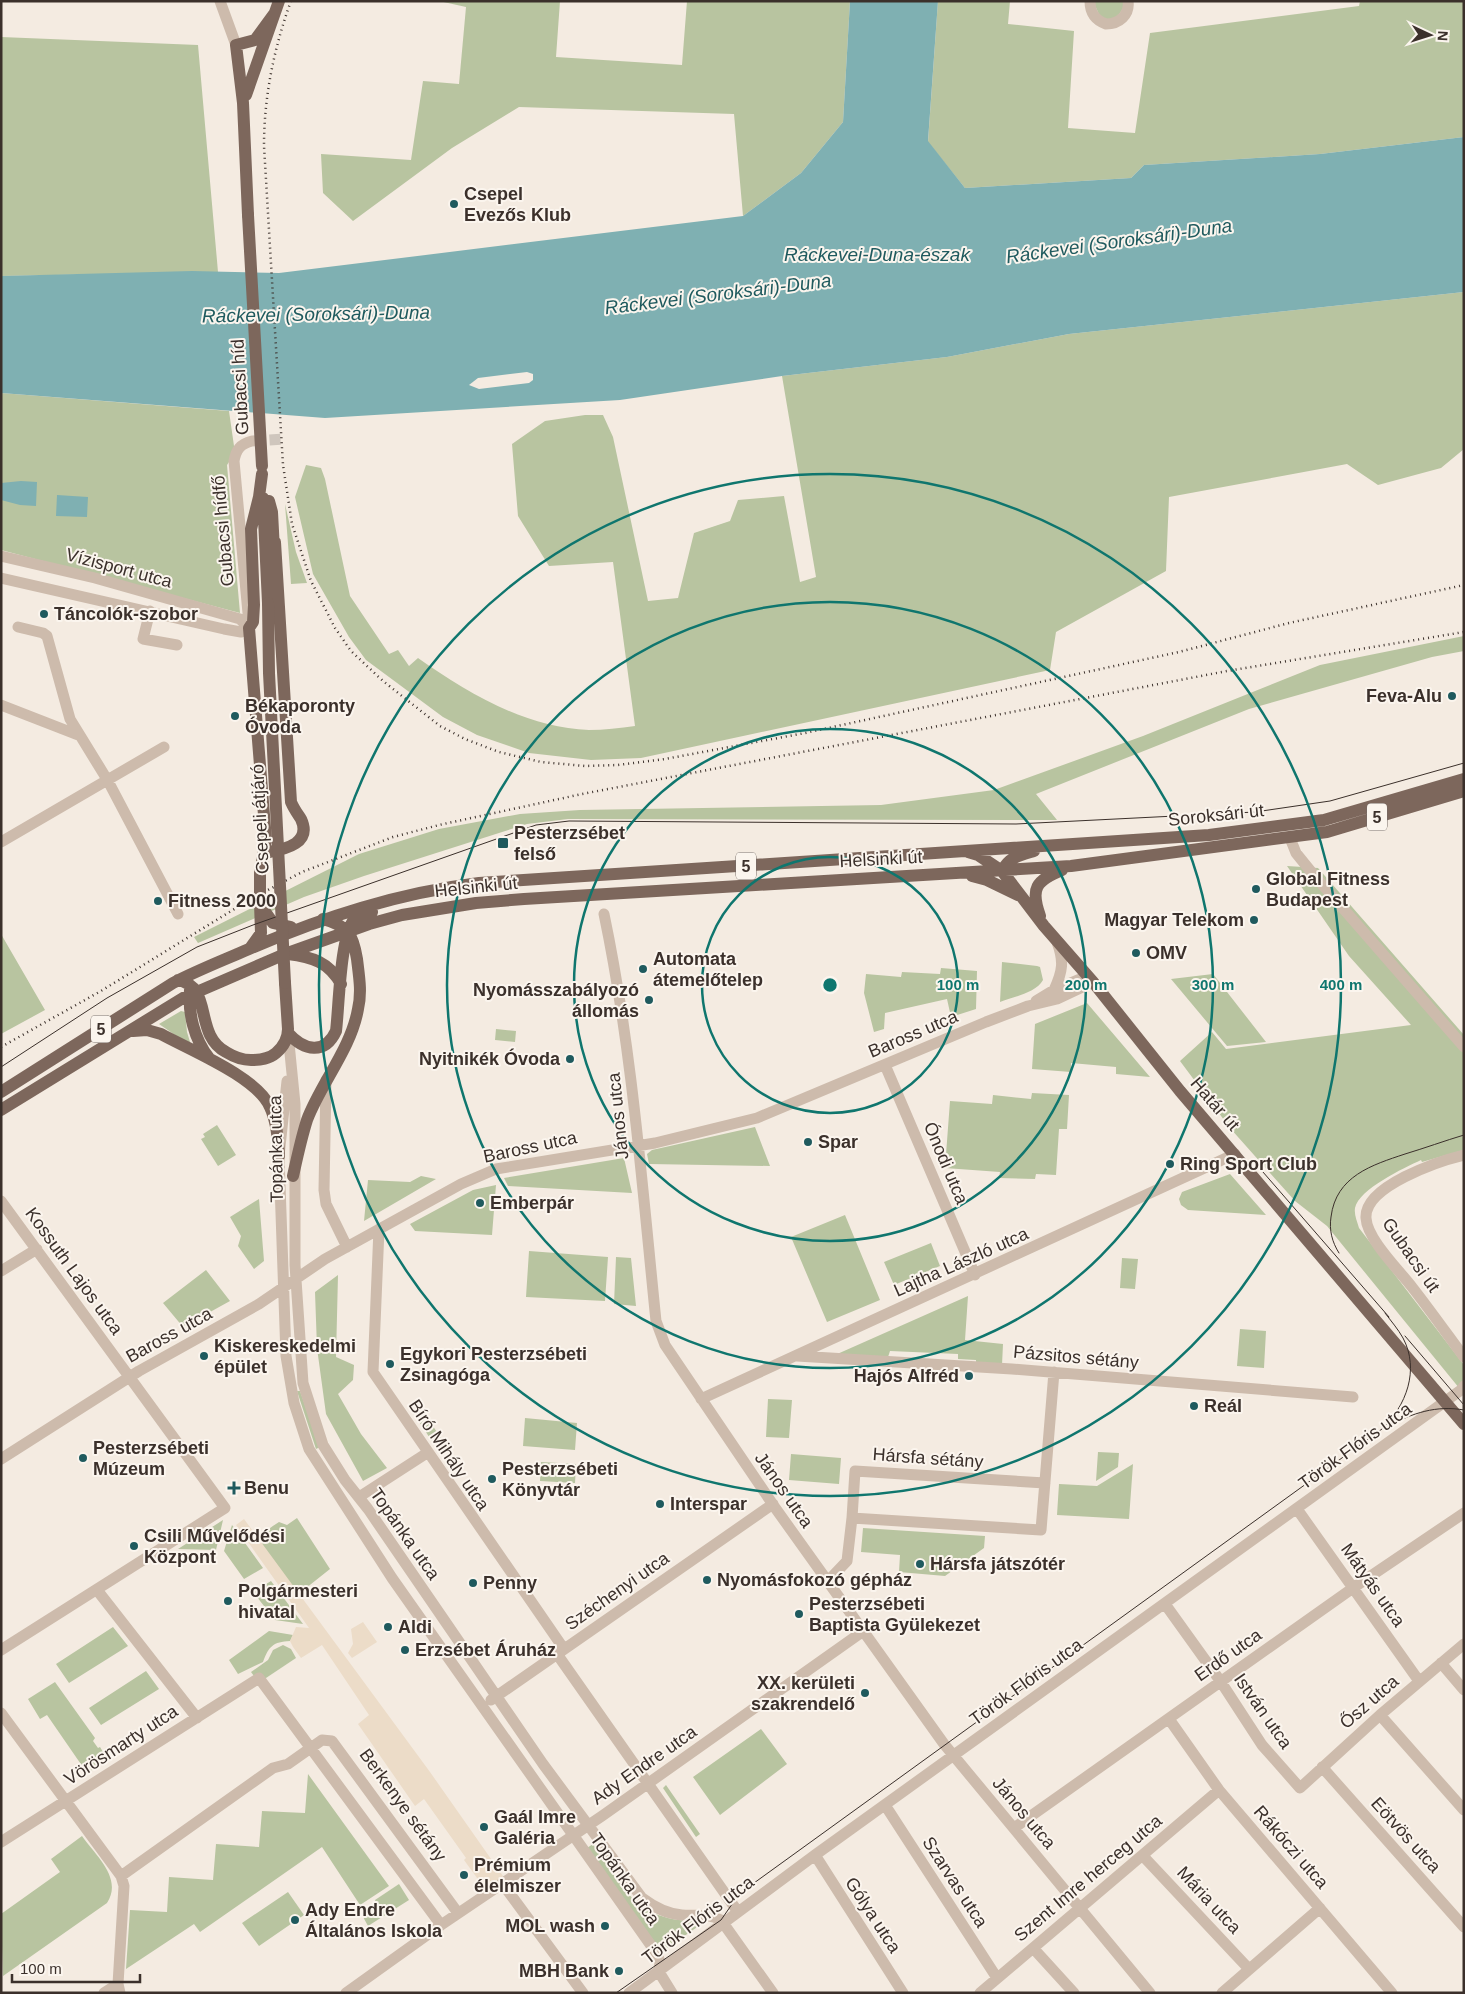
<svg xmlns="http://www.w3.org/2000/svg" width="1465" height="1994" font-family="Arial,sans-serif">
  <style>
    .green { fill: #b8c4a0 }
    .plaza { fill: #ecdcc8 }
    .water { fill: #7fb0b2 }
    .pier { fill: #f4ebe1 }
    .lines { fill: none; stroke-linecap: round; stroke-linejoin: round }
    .minor-tunnel { stroke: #cfc6bd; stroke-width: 11; stroke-dasharray: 11 5.5; stroke-linecap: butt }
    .minor { stroke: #cdbbac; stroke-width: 11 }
    .major { stroke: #7d675c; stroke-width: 12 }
    .tram { stroke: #3b302b; stroke-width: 1 }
    .rail { stroke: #3b302b; stroke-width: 2.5; stroke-dasharray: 1 4; stroke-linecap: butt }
    .major-bridge { stroke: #7d675c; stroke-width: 12 }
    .ring { fill: none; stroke: #0f766e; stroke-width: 2.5 }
    .poi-dot { fill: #1f5a5e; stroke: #fbf5ee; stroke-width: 2 }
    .labels { text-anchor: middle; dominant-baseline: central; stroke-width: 4; stroke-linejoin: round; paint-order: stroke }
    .shield { fill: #fbf5ee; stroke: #756b66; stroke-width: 1 }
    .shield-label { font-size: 16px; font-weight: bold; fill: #3b302b }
    .poi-label { font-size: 18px; font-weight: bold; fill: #3b302b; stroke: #fbf5ee; text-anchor: start }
    .street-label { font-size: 18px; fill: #3b302b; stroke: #fbf5ee }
    .water-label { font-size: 19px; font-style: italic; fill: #1f5a5e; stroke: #fbf5ee }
    .centre { fill: #0f766e; stroke: #fbf5ee; stroke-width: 2.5 }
    .ring-label { font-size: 15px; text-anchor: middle; font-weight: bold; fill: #0f766e; stroke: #fbf5ee; stroke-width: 4; stroke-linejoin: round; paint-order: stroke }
  </style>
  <rect width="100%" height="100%" fill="#f4ebe1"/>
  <path class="green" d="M439 1H560L556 57 682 65 687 1H850L843 122 801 173 743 216 734 114 519 107 452 148 353 221 323 193 321 154 411 160 423 81 459 84 466 7Z
    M938 1H1010L1008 24 1074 31 1068 128 1135 133 1150 33 1359 6 1360 1H1464V137L1320 154 1144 165 1131 178 965 188 928 142Z
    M1093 1H1124V7L1116 19H1101Z
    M1 37 198 45 218 272 1 276Z
    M1464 292V449L1441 468 1378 485 1347 464 1169 497 1166 571 1056 632 1050 670 641 758 591 760 529 753 509 746 477 735 443 717 366 660 349 637 313 574 295 497 306 465 321 468 325 479 350 596 389 654 398 650 409 666 418 658C468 693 526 728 589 730 604 730 620 728 635 726L613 562 549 566 518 516 512 444 545 421 585 415H603L613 437 648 601 678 598 694 533 730 521 738 500 784 496 800 582 816 577 782 376 947 357 1069 334Z
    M1 393 229 411 235 453 227 465 240 613 1 550Z
    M285 504 296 552 307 583 291 584Z
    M1464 636V651L1432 657 1249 709 1036 794 1057 820 568 819 527 824 364 876 304 897 198 943 194 937 359 854 439 829 520 814 580 810 881 805 994 790 1143 736 1320 665Z
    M1287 866 1318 868 1464 1035V1150L1422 1162 1421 1160C1404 1168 1359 1189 1355 1208 1354 1215 1357 1221 1359 1228L1464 1365V1394L1327 1226 1295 1201 1230 1128 1180 1061 1212 1032 1226 1049 1411 1025 1349 956Z
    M1 934 45 1010 1 1034Z
    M1002 962 1037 966 1040 967 1043 980C1036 993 1013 997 1000 1002Z
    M941 968 977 971 976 1009 951 1017 947 999 885 1013 884 1029 874 1032 864 993 866 974 901 977 902 972 940 974Z
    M1213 974 1266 1042 1227 1046 1171 979Z
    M1087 1003 1150 1077 1116 1074V1067L1071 1063V1072L1032 1069 1035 1024Z
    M181 1011 185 1012 187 1032 190 1042 188 1044 159 1024Z
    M496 1029 516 1031 515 1042 495 1040Z
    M1032 1093 1069 1095 1067 1129H1059L1056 1175 1036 1174 1035 1179 999 1178 1000 1172 945 1168 950 1101 992 1104 993 1095 1031 1099Z
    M217 1125 236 1155 218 1166 201 1139 205 1137 203 1134Z
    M755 1127 770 1166 649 1164 647 1154 652 1150Z
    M624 1158 632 1193 508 1186 504 1178Z
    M1230 1174 1266 1215 1188 1210 1181 1205 1179 1199 1182 1192Z
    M421 1176 436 1179 364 1221 368 1180 410 1182Z
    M496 1185 492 1235 415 1231 410 1224 473 1190Z
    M259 1199 264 1261 254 1269 238 1246 241 1236 230 1217Z
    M845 1215 880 1300 827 1322 791 1237Z
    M931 1243 940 1266 894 1285 884 1262Z
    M529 1251 608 1257 605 1301 526 1297Z
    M616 1257 631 1258 636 1306 614 1304Z
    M1122 1258 1138 1259 1135 1289 1120 1288Z
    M206 1270 230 1301 183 1327 163 1303Z
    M338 1275 336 1357 354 1365 353 1380 338 1394 361 1434 387 1468 363 1481 326 1414 317 1348 315 1292Z
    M968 1296 965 1340 1003 1344 1002 1365 976 1363V1360L958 1359V1354L890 1351 888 1357 835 1355Z
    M1240 1329 1266 1331 1264 1368 1237 1366Z
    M297 1391H300L320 1447 316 1449Z
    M768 1399 792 1400 789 1438 766 1437Z
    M427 1417 444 1443 437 1449 420 1423Z
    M525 1418 577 1423 575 1450 523 1446Z
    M1098 1452 1119 1453 1118 1467 1096 1481Z
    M791 1454 841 1458 839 1484 789 1480Z
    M541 1462 576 1464 575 1483 540 1481Z
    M1133 1464 1129 1519 1057 1515 1059 1484 1097 1486Z
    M297 1518 330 1569 296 1596 262 1545C259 1533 269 1529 279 1522L287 1525Z
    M223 1520 216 1550 178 1549Z
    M232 1525 263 1568 244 1579 224 1551Z
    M863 1528 985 1536 984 1548 945 1576 899 1572 900 1555 861 1552Z
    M271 1581 303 1624 275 1620 253 1592Z
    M113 1627 128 1646 69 1683 56 1664Z
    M269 1631 293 1635 290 1641C273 1642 269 1646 263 1662L238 1674 229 1660Z
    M283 1645 291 1649 296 1658 266 1678 254 1676 251 1672 268 1660 273 1650Z
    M146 1671 159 1689 101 1725 89 1708Z
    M55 1682 95 1738 93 1741 98 1748 100 1747 106 1757 98 1763 99 1766 87 1773 47 1715 40 1719 28 1699Z
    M761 1729 787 1764 720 1815 693 1777Z
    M308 1774 389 1886 360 1905 322 1847 200 1932 194 1924 126 1969 130 1910 167 1912 169 1877 213 1880 216 1844 259 1847 262 1811 305 1813Z
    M666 1785 700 1834 696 1837 663 1788Z
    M82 1836C96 1856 123 1878 107 1903L3 1976 1 1914 60 1872 51 1859Z
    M593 1844C626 1892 638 1923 703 1921V1923L667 1948 658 1947 587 1848Z
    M399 1884 409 1900 368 1926 362 1915 377 1905 375 1900Z
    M288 1892 304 1915 259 1946 242 1923Z"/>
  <path class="plaza" d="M244 1519 430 1772 503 1876 485 1889 464 1860 466 1858 424 1799 415 1806 358 1724 369 1715 322 1645 301 1658 293 1647 290 1641 296 1627 309 1628 236 1525Z
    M363 1622 377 1642 352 1658 348 1653 353 1644 351 1629Z"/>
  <path class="water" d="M850 1H938L928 141 965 188 1131 178 1144 165 1320 154 1464 137V292L1069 334 947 357 782 376 620 400 325 418 1 393V276L192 271 279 273 743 216 801 173 843 122Z
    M21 481 37 482 36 506 20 505 1 500V483Z
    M57 495 88 497 87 517 56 516Z"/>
  <path class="pier" d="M527 372 533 374V380L529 383 479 389 469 385 478 378Z"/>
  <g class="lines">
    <path class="minor-tunnel" d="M253 441 284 439"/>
    <path class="minor" d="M220 1 236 45
      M1090 1C1090 13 1095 20 1106 24 1119 24 1130 15 1128 1
      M1 556 95 578 240 619 249 628
      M1 578 224 629 241 632 249 628
      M150 611 143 639 177 645
      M249 624 234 461C236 450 240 444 252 441
      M18 627 43 633 47 636 70 719 108 781 178 914
      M1 705 78 735
      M1290 838 1296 853 1313 874 1464 1047
      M1 842 164 747
      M604 914C632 1048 642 1185 656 1321L665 1345 776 1509 944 1744 1150 1993
      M1054 990C1063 971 1064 961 1057 942
      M1036 1001 1054 990 1087 976
      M288 1033 295 1104V1265L303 1383 323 1445 345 1480 368 1509 543 1764 642 1898C654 1907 666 1914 682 1915 696 1916 708 1913 721 1920L773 1993
      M885 1065 975 1275
      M326 1080 324 1190 326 1204 347 1247
      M287 1081 279 1156 286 1356 294 1403 309 1449 392 1578 657 1954 660 1962 659 1972
      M1464 1155C1439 1161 1364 1186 1366 1218 1367 1239 1399 1270 1412 1287 1430 1310 1447 1334 1464 1357
      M1 1201 225 1508 1 1650
      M379 1229 373 1372 564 1649
      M1 1271 37 1249
      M797 1356 1012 1369 1353 1397
      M701 1399 1235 1154
      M1 1459 139 1371 259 1304 325 1259 461 1184 496 1169 655 1143 757 1118 986 1022 1028 1006 1057 999 1093 982
      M1045 1483 855 1471 852 1518 1041 1530 1054 1372
      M359 1497 427 1453
      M1297 1509 1419 1681
      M827 1582 847 1561 852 1518
      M97 1590 197 1718
      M1165 1604 1221 1682 1262 1745 1300 1788 1380 1715 1464 1644
      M557 1654 738 1912
      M1441 1663 1464 1690
      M491 1700 773 1504
      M1 1713 121 1876 124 1886 118 1984 120 1993
      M1380 1715 1464 1810
      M1169 1719 1219 1790 1392 1993
      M1322 1767 1464 1927
      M885 1805 997 1978
      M1014 1828 1353 1588 1464 1513
      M1 1842 259 1678 441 1925
      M815 1855 903 1993
      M1143 1856 1249 1969
      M121 1876 273 1768 288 1764 322 1740 332 1741 458 1913
      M502 1883 583 1993
      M1033 1948 1074 1993
      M659 1972 672 1993
      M104 1993 118 1984
      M346 1993 441 1925 602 1816 862 1632
      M629 1993 815 1855 1461 1390 1464 1386
      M980 1993 1219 1790
      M1222 1993 1320 1908"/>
    <path class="major" d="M246 95 279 1
      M248 215 243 103 236 45 255 40 274 14
      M263 498 268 603
      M269 501 272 512 274 550
      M269 852C286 849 312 843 301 819 297 813 294 809 291 802L275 542
      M968 852 978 855 1002 871 1044 926 1093 982 1180 1091 1464 1424
      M1002 871C1009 857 1020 855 1034 851
      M260 873 266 840 249 628 253 622 254 605 251 529 259 497 262 474
      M972 876 987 880 1018 895
      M261 906 273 923 291 927
      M1040 916C1030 888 1036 881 1062 870
      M251 947 261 933 260 903
      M288 954C312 957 329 962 341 984
      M178 980C214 987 193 1034 226 1052 234 1057 241 1060 251 1060 261 1060 269 1059 276 1053 283 1047 288 1038 288 1029 287 1014 286 998 285 983
      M190 990C188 1013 194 1039 209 1058
      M133 1031 147 1030 161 1034C190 1050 257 1077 270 1107 277 1122 278 1140 279 1156
      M288 1033C304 1051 325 1055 336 1031 339 1008 340 936 354 920 359 915 366 914 372 912
      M1 1092 173 983C198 970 224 960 249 949 324 917 398 893 479 883L1209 835 1324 820 1464 779
      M1 1110 183 998 285 954 369 924 402 915 476 903 524 899 1071 866 1327 832 1464 791
      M293 1176C297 1158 301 1139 307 1120 321 1083 351 1049 358 1009 362 992 359 976 357 959 353 934 348 926 323 919"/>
    <path class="tram" d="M1 1067 107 998 197 947 253 925 536 825 569 821 1016 824 1255 812 1330 801 1464 763
      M1256 1164 1389 1317
      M1339 1253C1332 1242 1329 1230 1331 1217 1336 1176 1372 1165 1405 1154 1425 1148 1444 1141 1464 1135
      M1405 1336 1464 1405
      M1388 1426C1413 1413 1436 1405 1464 1410
      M616 1993 721 1920 737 1897 754 1883 1382 1429C1406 1406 1420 1370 1403 1338 1398 1329 1391 1321 1385 1313"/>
    <path class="rail" d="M291 1C274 48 264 96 264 146L283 465 292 524 311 581 335 628 351 651 383 681 440 726 465 739 499 752 541 762 585 766 618 765 665 759 805 733 1179 652 1289 623 1464 585
      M1 1047 101 991 249 900 302 872 393 837 439 825 582 794 1227 671 1464 632"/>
    <path class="major-bridge" d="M248 215 262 466
      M268 603 269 673 285 983
      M260 873V903"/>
  </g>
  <g class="ring">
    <circle cx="830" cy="985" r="128"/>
    <circle cx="830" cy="985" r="256"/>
    <circle cx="830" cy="985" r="383"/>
    <circle cx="830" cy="985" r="511"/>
  </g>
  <g class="poi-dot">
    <circle cx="454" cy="204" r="5"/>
    <circle cx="44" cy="614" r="5"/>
    <circle cx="1452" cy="696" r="5"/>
    <circle cx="235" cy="716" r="5"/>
    <rect x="497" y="837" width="12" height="12" rx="2.5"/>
    <circle cx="1256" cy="889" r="5"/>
    <circle cx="158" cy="901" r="5"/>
    <circle cx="1254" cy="920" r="5"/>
    <circle cx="1136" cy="953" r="5"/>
    <circle cx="643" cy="969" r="5"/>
    <circle cx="649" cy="1000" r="5"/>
    <circle cx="570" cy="1059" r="5"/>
    <circle cx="808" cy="1142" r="5"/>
    <circle cx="1170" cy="1164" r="5"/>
    <circle cx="480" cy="1203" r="5"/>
    <circle cx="204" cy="1356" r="5"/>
    <circle cx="390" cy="1364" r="5"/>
    <circle cx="969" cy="1376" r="5"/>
    <circle cx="1194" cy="1406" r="5"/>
    <circle cx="83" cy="1458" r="5"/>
    <circle cx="492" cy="1479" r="5"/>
    <path d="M231.5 1480.5h5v5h5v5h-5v5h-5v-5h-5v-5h5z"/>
    <circle cx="660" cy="1504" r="5"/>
    <circle cx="134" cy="1546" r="5"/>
    <circle cx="920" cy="1564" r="5"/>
    <circle cx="707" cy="1580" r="5"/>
    <circle cx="473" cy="1583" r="5"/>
    <circle cx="228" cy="1601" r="5"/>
    <circle cx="799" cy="1614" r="5"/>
    <circle cx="388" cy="1627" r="5"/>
    <circle cx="405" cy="1650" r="5"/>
    <circle cx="865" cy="1693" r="5"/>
    <circle cx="484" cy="1827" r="5"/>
    <circle cx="464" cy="1875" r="5"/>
    <circle cx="295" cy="1920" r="5"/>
    <circle cx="605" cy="1926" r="5"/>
    <circle cx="619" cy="1971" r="5"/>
  </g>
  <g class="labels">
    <g class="shield">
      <rect x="1367" y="803.5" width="20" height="27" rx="4"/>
      <rect x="736" y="852.5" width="20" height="27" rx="4"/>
      <rect x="91" y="1015.5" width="20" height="27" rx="4"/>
    </g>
    <g class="shield-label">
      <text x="1377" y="817">5</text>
      <text x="746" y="866">5</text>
      <text x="101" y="1029">5</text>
    </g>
    <g class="poi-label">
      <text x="464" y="194">Csepel<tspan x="464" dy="21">Evezős Klub</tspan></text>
      <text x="54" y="614">Táncolók-szobor</text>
      <text x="1442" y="696" text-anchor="end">Feva-Alu</text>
      <text x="245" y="706">Békaporonty<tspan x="245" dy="21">Óvoda</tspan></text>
      <text x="514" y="833">Pesterzsébet<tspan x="514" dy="21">felső</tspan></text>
      <text x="1266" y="879">Global Fitness<tspan x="1266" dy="21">Budapest</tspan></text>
      <text x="168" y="901">Fitness 2000</text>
      <text x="1244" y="920" text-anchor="end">Magyar Telekom</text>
      <text x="1146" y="953">OMV</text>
      <text x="653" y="959">Automata<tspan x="653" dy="21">átemelőtelep</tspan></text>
      <text x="639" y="990" text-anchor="end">Nyomásszabályozó<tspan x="639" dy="21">állomás</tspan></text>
      <text x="560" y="1059" text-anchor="end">Nyitnikék Óvoda</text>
      <text x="818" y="1142">Spar</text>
      <text x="1180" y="1164">Ring Sport Club</text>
      <text x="490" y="1203">Emberpár</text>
      <text x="214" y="1346">Kiskereskedelmi<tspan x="214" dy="21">épület</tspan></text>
      <text x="400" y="1354">Egykori Pesterzsébeti<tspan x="400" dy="21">Zsinagóga</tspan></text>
      <text x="959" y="1376" text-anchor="end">Hajós Alfréd</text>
      <text x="1204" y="1406">Reál</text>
      <text x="93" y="1448">Pesterzsébeti<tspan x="93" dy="21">Múzeum</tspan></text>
      <text x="502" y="1469">Pesterzsébeti<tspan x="502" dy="21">Könyvtár</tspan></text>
      <text x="244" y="1488">Benu</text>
      <text x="670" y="1504">Interspar</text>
      <text x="144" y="1536">Csili Művelődési<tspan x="144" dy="21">Központ</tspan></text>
      <text x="930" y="1564">Hársfa játszótér</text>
      <text x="717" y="1580">Nyomásfokozó gépház</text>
      <text x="483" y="1583">Penny</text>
      <text x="238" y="1591">Polgármesteri<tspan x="238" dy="21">hivatal</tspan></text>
      <text x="809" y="1604">Pesterzsébeti<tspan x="809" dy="21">Baptista Gyülekezet</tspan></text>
      <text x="398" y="1627">Aldi</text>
      <text x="415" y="1650">Erzsébet Áruház</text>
      <text x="855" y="1683" text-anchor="end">XX. kerületi<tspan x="855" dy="21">szakrendelő</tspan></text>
      <text x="494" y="1817">Gaál Imre<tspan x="494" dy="21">Galéria</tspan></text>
      <text x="474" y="1865">Prémium<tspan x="474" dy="21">élelmiszer</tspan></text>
      <text x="305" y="1910">Ady Endre<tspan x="305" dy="21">Általános Iskola</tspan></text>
      <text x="595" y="1926" text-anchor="end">MOL wash</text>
      <text x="609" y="1971" text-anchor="end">MBH Bank</text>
    </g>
    <g class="street-label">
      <text transform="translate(240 387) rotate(-93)">Gubacsi híd</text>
      <text transform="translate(223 531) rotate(-95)">Gubacsi hídfő</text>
      <text transform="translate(119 568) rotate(15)">Vízisport utca</text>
      <text transform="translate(1216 815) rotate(-6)">Soroksári út</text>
      <text transform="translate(260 819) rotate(-93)">Csepeli átjáró</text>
      <text transform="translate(881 859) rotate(-3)">Helsinki út</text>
      <text transform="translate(476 887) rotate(-6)">Helsinki út</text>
      <text transform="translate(913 1034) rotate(-23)">Baross utca</text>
      <text transform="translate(1215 1104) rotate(49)">Határ út</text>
      <text transform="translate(618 1116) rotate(-96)">János utca</text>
      <text transform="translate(530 1147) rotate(-12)">Baross utca</text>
      <text transform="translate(276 1149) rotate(-91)">Topánka utca</text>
      <text transform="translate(946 1163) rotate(67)">Ónodi utca</text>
      <text transform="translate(1411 1255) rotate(55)">Gubacsi út</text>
      <text transform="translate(961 1262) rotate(-24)">Lajtha László utca</text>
      <text transform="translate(74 1271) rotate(54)">Kossuth Lajos utca</text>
      <text transform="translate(169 1335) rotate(-29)">Baross utca</text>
      <text transform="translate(1076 1357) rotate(5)">Pázsitos sétány</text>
      <text transform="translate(1355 1446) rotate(-36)">Török Flóris utca</text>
      <text transform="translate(449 1455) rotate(56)">Bíró Mihály utca</text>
      <text transform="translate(928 1458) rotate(4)">Hársfa sétány</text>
      <text transform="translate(784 1490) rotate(55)">János utca</text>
      <text transform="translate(405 1534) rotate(55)">Topánka utca</text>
      <text transform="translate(1373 1585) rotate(55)">Mátyás utca</text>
      <text transform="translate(617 1591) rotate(-35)">Széchenyi utca</text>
      <text transform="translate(1228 1655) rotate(-35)">Erdő utca</text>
      <text transform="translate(1026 1682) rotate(-36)">Török Flóris utca</text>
      <text transform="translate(1369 1702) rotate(-41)">Ősz utca</text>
      <text transform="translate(1263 1711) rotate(55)">István utca</text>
      <text transform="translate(121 1745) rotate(-33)">Vörösmarty utca</text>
      <text transform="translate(644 1765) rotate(-35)">Ady Endre utca</text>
      <text transform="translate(403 1805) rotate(54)">Berkenye sétány</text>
      <text transform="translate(1024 1813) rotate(50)">János utca</text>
      <text transform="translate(1406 1835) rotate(48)">Eötvös utca</text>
      <text transform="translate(1291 1847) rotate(49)">Rákóczi utca</text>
      <text transform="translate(1088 1878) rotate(-40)">Szent Imre herceg utca</text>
      <text transform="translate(625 1879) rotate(55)">Topánka utca</text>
      <text transform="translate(955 1882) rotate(57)">Szarvas utca</text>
      <text transform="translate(1209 1900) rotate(47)">Mária utca</text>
      <text transform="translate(873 1915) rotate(57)">Gólya utca</text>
      <text transform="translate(698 1920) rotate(-37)">Török Flóris utca</text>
    </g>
    <g class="water-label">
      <text transform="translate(1119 241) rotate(-8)">Ráckevei (Soroksári)-Duna</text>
      <text x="877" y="254">Ráckevei-Duna-észak</text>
      <text transform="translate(718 294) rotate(-7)">Ráckevei (Soroksári)-Duna</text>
      <text transform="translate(316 314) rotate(-1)">Ráckevei (Soroksári)-Duna</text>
    </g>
  </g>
  <circle cx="830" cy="985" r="8" class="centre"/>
  <g class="ring-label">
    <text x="958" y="990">100 m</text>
    <text x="1086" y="990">200 m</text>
    <text x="1213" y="990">300 m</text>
    <text x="1341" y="990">400 m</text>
  </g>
  <rect width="1465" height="1994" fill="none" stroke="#3b302b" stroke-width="5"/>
  <g transform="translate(1430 35) rotate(94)" stroke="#fbf5ee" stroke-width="4" paint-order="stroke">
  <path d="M0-4L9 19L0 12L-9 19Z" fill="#3b302b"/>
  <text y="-8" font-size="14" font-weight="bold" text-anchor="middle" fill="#3b302b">N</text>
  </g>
  <path d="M12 1974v8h128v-8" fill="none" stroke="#3b302b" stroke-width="2.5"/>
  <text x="20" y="1974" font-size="15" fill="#3b302b" stroke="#fbf5ee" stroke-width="4" paint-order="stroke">100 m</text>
</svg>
